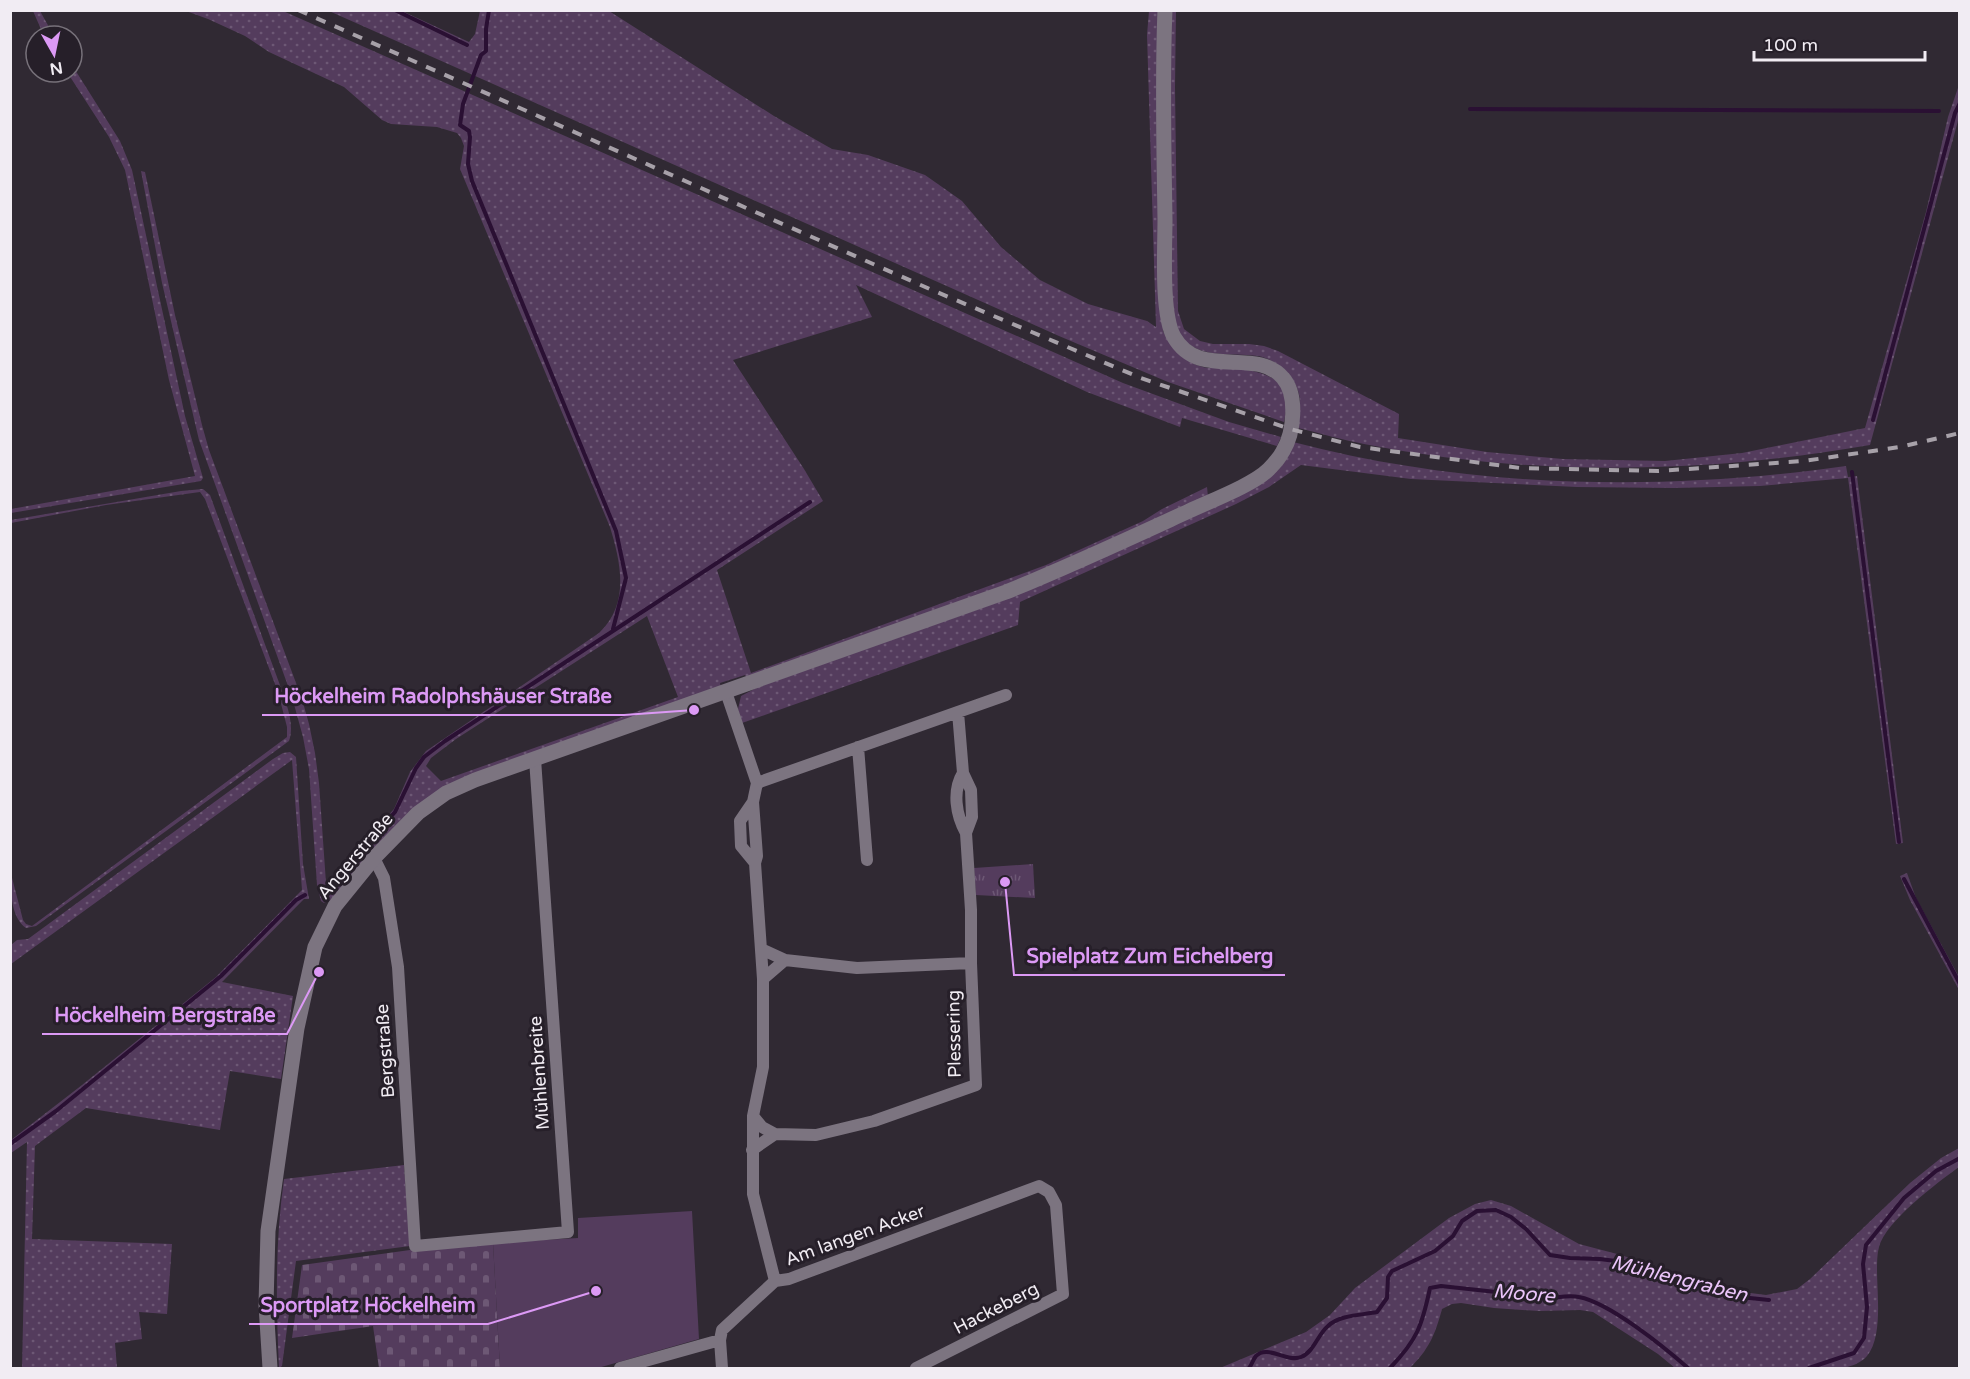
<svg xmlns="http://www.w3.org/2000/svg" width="1970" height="1379" font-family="'Varela Round',sans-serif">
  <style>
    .grass { fill: url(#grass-dots); fill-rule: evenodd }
    .cemetery { fill: url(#cemetery-stones) }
    .park { fill: url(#park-tufts) }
    .pitch { fill: #543c5d }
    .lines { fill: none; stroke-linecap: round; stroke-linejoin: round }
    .stream { stroke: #2a1033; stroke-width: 4 }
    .minor { stroke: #7c7480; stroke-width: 12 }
    .tertiary { stroke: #7c7480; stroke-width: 15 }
    .rail { stroke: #a7a1a9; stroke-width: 4; stroke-dasharray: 10 10; stroke-linecap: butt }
    .labels { text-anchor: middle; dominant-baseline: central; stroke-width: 6; stroke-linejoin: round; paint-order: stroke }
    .street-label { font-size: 18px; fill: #f1ecf3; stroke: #261f29 }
    .water-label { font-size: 20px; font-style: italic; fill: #eac4f9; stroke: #261f29 }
    .leader { fill: none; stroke: #dc99f5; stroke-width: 2 }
    .callout-dot { fill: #dc99f5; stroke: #261f29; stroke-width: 2 }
    .callout-label { font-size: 20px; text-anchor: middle; font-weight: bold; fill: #dc99f5; stroke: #261f29; stroke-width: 6; stroke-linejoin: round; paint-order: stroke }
  </style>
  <defs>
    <pattern id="grass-dots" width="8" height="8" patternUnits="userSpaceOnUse" patternTransform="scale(1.5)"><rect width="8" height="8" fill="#543c5d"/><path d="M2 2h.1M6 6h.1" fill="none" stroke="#6d5875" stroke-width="1.8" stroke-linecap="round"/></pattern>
    <pattern id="cemetery-stones" width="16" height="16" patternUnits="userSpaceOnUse" patternTransform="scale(1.5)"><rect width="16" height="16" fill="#543c5d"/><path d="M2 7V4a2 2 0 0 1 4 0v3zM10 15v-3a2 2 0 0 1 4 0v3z" fill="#6d5875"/></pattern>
    <pattern id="park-tufts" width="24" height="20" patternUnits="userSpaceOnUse" patternTransform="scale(1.5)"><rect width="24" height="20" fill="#543c5d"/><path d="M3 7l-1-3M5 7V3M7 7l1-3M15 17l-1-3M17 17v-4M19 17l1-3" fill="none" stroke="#6d5875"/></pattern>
  </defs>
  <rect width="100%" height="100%" fill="#302933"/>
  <path class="grass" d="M33 11H40L54 36H44Z
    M186 11H283L1123 383 1229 422 1281 437 1277 446 1182 418 1180 427 1087 392 856 285 872 317 733 360 804 469 823 501 717 570 751 673 1046 565 1143 521 1162 509 1207 487 1208 497 1037 575 747 679 745 675 720 683 721 688 469 777 332 899 324 903 321 901 317 885 309 769 303 737 292 697 199 440 162 283 141 171 145 172 175 315 202 425 209 450 302 699 309 724 315 753 319 783 326 883 394 809 410 772 426 751 599 633C630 604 621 563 610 527L460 169 464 146 461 138 457 133 437 127 391 124 382 120 344 87 269 52 245 36 208 19ZM647 616 678 697 441 781 426 766 431 758 456 739Z
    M329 11H402L469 42 475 34 480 11H609L774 116 832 149 868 155 925 175 962 201 1001 247 1040 280 1088 304 1147 321 1156 327 1147 35 1149 11H1159L1163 331C1171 347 1185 363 1203 367 1209 369 1216 367 1221 368 1246 369 1286 371 1287 403 1287 409 1285 416 1284 422L1168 382 1059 336Z
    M1170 11H1176L1175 87 1178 311 1184 329 1200 341 1213 344H1249L1264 346 1278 351 1399 414 1398 438 1487 452 1563 459 1665 461 1742 453 1865 428 1926 212 1948 117 1959 85V117L1870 445C1703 474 1531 477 1364 444 1342 440 1320 433 1298 428 1298 419 1300 409 1300 400 1298 378 1279 360 1258 356 1230 352 1195 361 1177 331 1174 324 1173 315 1171 308Z
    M72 65 120 141 132 170 185 416 203 478 201 481 11 513V509L195 476 169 380 125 170 109 137 67 72H72Z
    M1293 442C1471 489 1665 492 1846 466L1848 477 1857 476 1903 843 1896 844 1848 478 1760 486 1674 488 1577 487 1411 479 1301 465 1269 487 1236 504 1020 602 1018 625 742 723 738 709 741 696 758 687 1004 600 1278 470 1288 457Z
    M203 489 210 495 281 688C286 703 295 724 289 741L36 926 26 928C11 917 10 891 11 874L23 920 26 924 32 926 287 737V727L278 692 205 499 200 492 106 505 11 523V520L181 491Z
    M290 752 296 757 303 864 309 899H304L222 982 293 996 281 1079 230 1071 220 1130 86 1108 35 1146 32 1239 172 1244 167 1314 139 1312 142 1339 115 1343 117 1368H22L27 1142 11 1153V1140L82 1085 216 977 302 890 292 760 11 964V945L17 940 28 939 273 759 283 753Z
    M1907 873 1916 898 1959 977V990L1910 900 1900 876Z
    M1959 1148V1167C1937 1183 1886 1221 1879 1247 1877 1254 1877 1263 1877 1270 1877 1293 1883 1337 1867 1356 1861 1363 1852 1366 1843 1368H1675L1658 1354 1593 1312 1580 1310 1539 1311 1494 1308 1461 1303 1452 1304 1442 1309C1435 1335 1429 1349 1410 1368H1220L1306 1332 1330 1315 1355 1288 1449 1218 1475 1204 1491 1200 1511 1206 1579 1244 1621 1255 1697 1281 1735 1291 1766 1295 1797 1289 1810 1279 1910 1183 1941 1158Z
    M404 1165 410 1246 296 1261 282 1366 279 1368C276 1305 275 1242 284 1179Z"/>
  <path class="cemetery" d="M493 1243 500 1368H379L373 1326 292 1338 302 1265 410 1250Z"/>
  <path class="park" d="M1033 864 1035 898 976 895 974 868Z"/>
  <path class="pitch" d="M692 1211 699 1339 598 1368H500L493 1243 578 1238V1218Z"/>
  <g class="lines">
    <path class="stream" d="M395 10 467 45
      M489 10 486 29V51L481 55 463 104 460 125 469 131 470 137 468 164 472 181 616 531 626 578 613 629
      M1470 109 1939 111
      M1873 420 1955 113 1960 103
      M1852 472 1899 842
      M1904 879 1960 984
      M326 888 395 812 416 768 424 757 445 741 810 502
      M10 1144 56 1111 221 976 296 900 305 895
      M1249 1368C1252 1365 1253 1359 1256 1356 1267 1344 1288 1363 1301 1357 1314 1352 1318 1334 1328 1326 1339 1315 1362 1315 1377 1312L1387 1298 1388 1277 1392 1271 1435 1251 1453 1236 1462 1221 1477 1211 1496 1210 1511 1217 1526 1229 1550 1255 1570 1258 1600 1259 1631 1263 1655 1274 1740 1297 1769 1300
      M1390 1368C1417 1340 1422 1326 1430 1288L1441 1286 1551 1298C1561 1297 1570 1295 1579 1297 1610 1303 1664 1347 1688 1368
      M1809 1368 1854 1353 1864 1338 1867 1307 1863 1264 1866 1245 1904 1198 1936 1171 1960 1158"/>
    <path class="minor" d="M726 692 757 783 753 802 740 821 741 846 755 863 763 979V1067L753 1116V1194L775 1281
      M858 747 867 860
      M963 773C952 791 956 815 966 833
      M757 783 1006 695
      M753 802 757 856 755 863
      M374 858 384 878 398 967 415 1246 568 1232 535 759
      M761 949 785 960 857 968 971 963
      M763 979 785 960
      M753 1116 762 1127 775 1134 816 1135 874 1121 976 1085 971 963V910L966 833 972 817 971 790 963 773 958 712
      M752 1150 775 1134
      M620 1368 720 1340
      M722 1368 720 1340 722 1330 775 1281 789 1279 1039 1186 1049 1192 1056 1205 1063 1294 916 1368"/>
    <path class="tertiary" d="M270 1368 266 1305 268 1231 297 1028 315 947 335 906 374 858 418 813 446 793 475 780 1006 592C1068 567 1128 539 1189 511 1210 501 1253 485 1269 469 1274 464 1280 457 1283 451 1294 433 1298 395 1283 378 1256 346 1199 381 1174 337 1161 315 1165 247 1165 220 1164 150 1162 80 1165 10"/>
    <path class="rail" d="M298 10 932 290 1141 378 1290 429 1360 447 1520 468 1658 471 1804 461 1900 447 1960 433"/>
  </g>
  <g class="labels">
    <g class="street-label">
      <text transform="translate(355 856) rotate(-50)">Angerstraße</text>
      <text transform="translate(954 1034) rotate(-91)">Plessering</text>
      <text transform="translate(385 1051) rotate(-94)">Bergstraße</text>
      <text transform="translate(539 1073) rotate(-94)">Mühlenbreite</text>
      <text transform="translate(855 1235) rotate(-20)">Am langen Acker</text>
      <text transform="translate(996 1308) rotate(-27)">Hackeberg</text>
    </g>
    <g class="water-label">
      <text transform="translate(1679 1279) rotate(14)">Mühlengraben</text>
      <text transform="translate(1524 1294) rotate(5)">Moore</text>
    </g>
  </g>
  <path class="leader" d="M694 710L624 715H262M1005 882L1014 975H1285M319 972L287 1034H42M596 1291L488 1324H249"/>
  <g class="callout-dot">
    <circle cx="694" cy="710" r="6"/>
    <circle cx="1005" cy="882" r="6"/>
    <circle cx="319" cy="972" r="6"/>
    <circle cx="596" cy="1291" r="6"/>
  </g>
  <g class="callout-label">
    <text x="443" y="703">Höckelheim Radolphshäuser Straße</text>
    <text x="1150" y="963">Spielplatz Zum Eichelberg</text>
    <text x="165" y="1022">Höckelheim Bergstraße</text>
    <text x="368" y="1312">Sportplatz Höckelheim</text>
  </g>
  <rect width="1970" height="1379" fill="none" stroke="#f1ecf3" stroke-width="24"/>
  <g transform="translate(54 54) rotate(171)"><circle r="28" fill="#261f29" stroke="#77717a" stroke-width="1.5"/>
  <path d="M0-4.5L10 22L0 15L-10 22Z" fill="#dc99f5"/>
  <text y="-9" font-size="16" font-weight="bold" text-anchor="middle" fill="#f1ecf3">N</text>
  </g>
  <path d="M1754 51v9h171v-9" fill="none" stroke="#f1ecf3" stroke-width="3"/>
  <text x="1763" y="51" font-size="18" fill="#f1ecf3" stroke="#261f29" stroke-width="4.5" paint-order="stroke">100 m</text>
</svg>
